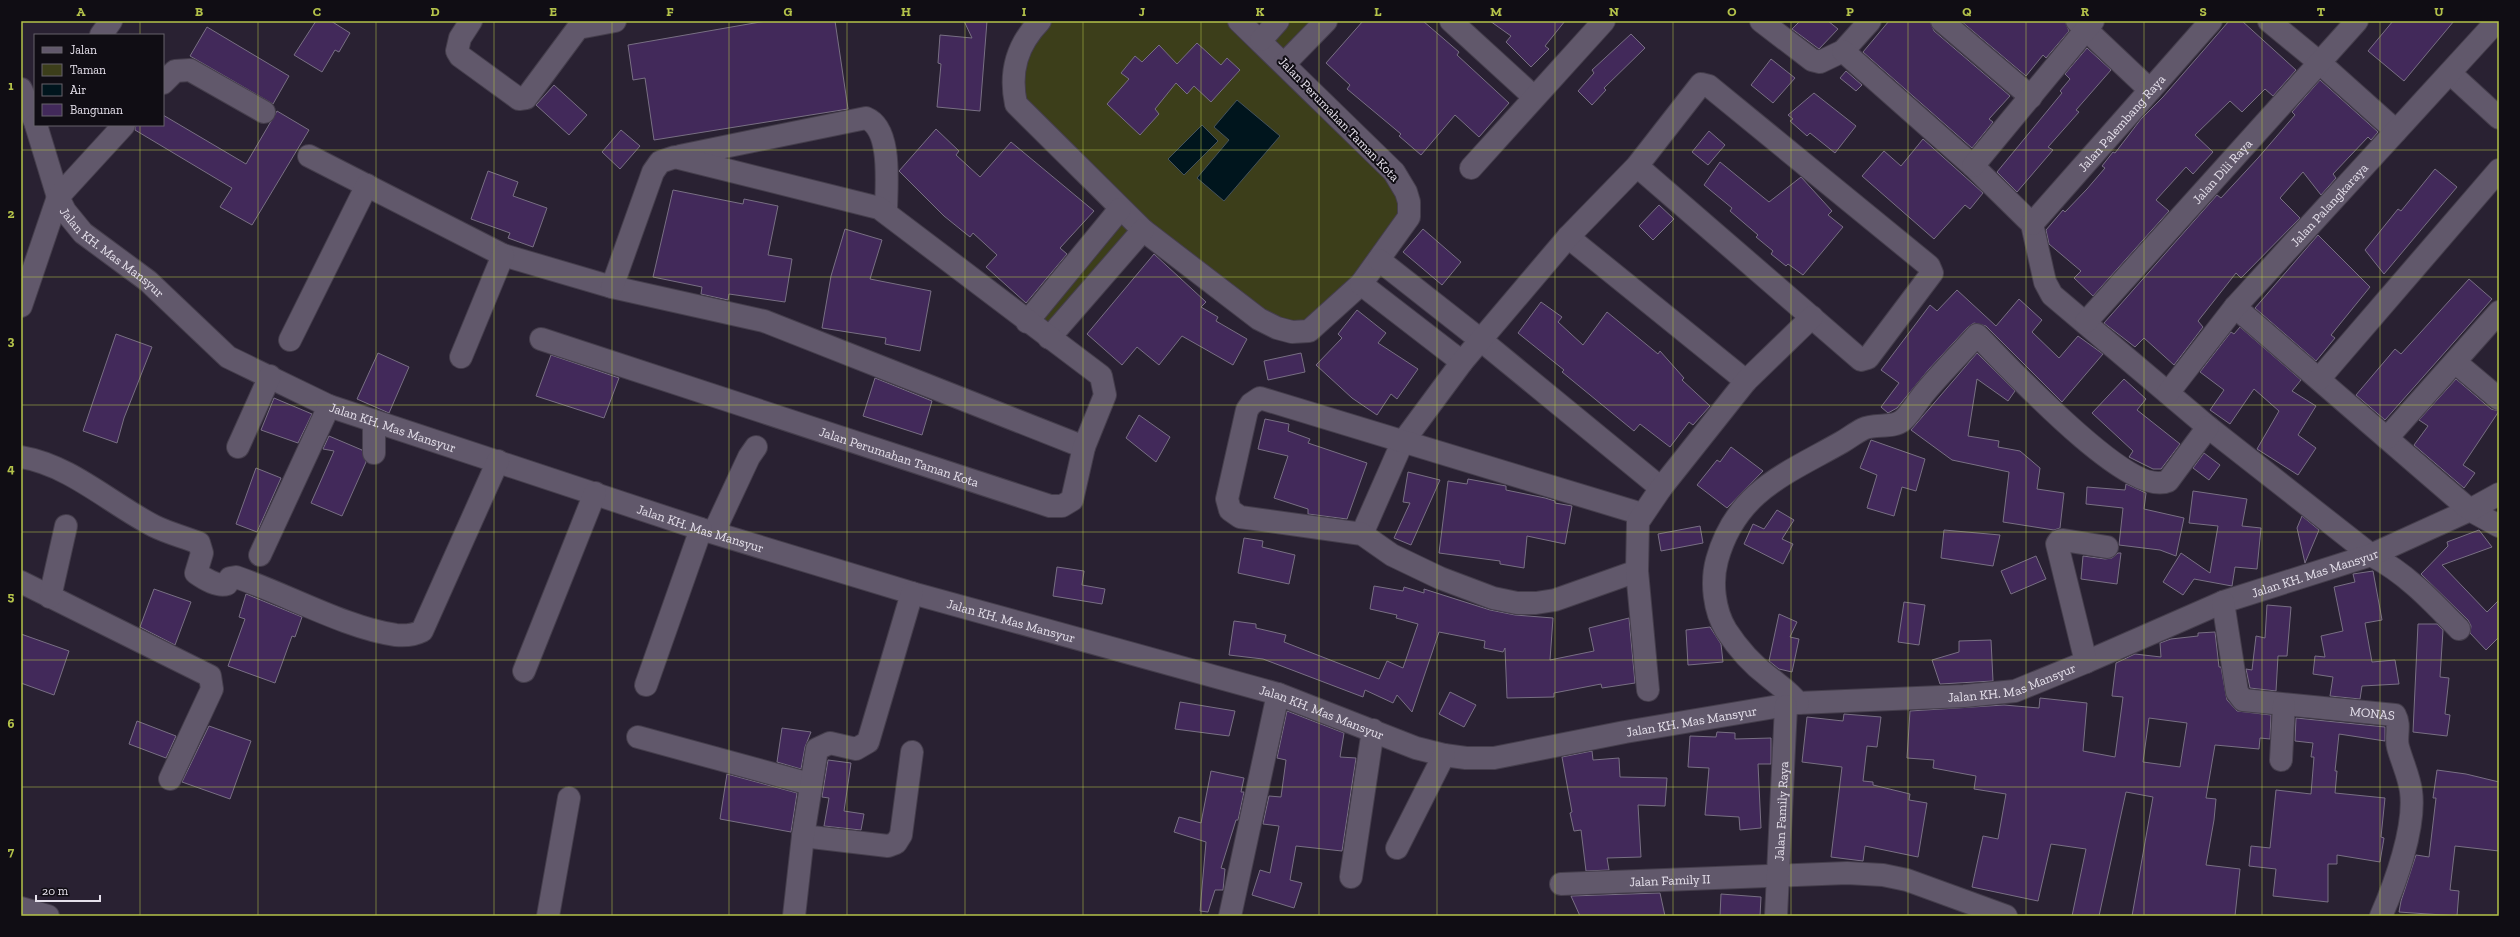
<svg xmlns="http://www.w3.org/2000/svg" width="2520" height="937" font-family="'Zilla Slab',serif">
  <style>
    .green { fill: #3c3e1a }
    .water { fill: #00151d; stroke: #45525b }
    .building { fill: #42295a; stroke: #786f83; fill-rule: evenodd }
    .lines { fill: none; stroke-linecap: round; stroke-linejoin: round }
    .minor-casing { stroke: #453e4c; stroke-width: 24 }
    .minor { stroke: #61586b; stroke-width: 22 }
    .grid { fill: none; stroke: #b4c24a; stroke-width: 1; stroke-opacity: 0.55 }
    .labels { text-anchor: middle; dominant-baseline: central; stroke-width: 4; stroke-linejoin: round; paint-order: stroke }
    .street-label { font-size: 13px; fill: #e6e1ec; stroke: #100d14 }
    .neatline { fill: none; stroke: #b4c24a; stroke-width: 1.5 }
    .grid-label { font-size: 13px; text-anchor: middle; font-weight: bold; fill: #b4c24a }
  </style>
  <rect width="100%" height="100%" fill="#292132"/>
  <path class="green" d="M1019 21H1239L1261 40 1278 21H1326L1285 63 1409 202 1379 260 1292 332 1143 230 1049 338 1027 322 1120 209 1014 94 1029 33Z"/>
  <path class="water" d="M1237 100 1280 136 1224 201 1197 178 1229 140 1214 127Z
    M1202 125 1218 141 1184 175 1168 159Z"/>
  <path class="building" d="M316 21H331L350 33 339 52 335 50 322 72 294 55Z
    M766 21H835L848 109 654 140 645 78 633 80 628 45Z
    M964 21H987L980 111 937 107 941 64 938 63 940 35 972 38Z
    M1363 21H1423L1459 52 1457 55 1509 103 1479 137 1455 115 1421 155 1399 136 1401 134 1347 89 1350 85 1326 63Z
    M1490 21H1565L1545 46 1549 49 1531 67 1506 42 1511 36Z
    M1800 21H1828L1838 29 1819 49 1792 29Z
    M1889 21H1930L1934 31 2010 96 1989 119 1993 122 1972 148 1863 52Z
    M1961 21H2065L2069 31 2046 58 2043 55 2026 76Z
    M2229 21H2242L2296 70 2273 96 2265 89 2242 112 2230 101 2195 135 2213 152 2193 174 2186 167 2156 200 2169 211 2093 296 2074 278 2081 271 2049 244 2046 230 2063 210 2065 212 2087 189 2105 168 2102 166 2113 152 2115 153 2141 119 2163 97Z
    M2393 21H2454L2404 81 2368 51Z
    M207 27 289 76 273 104 190 56Z
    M1631 34 1645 48 1604 88 1606 90 1592 105 1578 91 1594 73 1592 70Z
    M1197 43 1221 65 1227 58 1240 70 1211 102 1194 86 1187 94 1176 83 1155 109 1159 114 1140 135 1107 104 1129 79 1121 73 1135 56 1142 62 1159 45 1177 64Z
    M2087 48 2111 70 2076 110 2079 112 2048 147 2053 150 2017 192 1997 172 2062 93 2060 91 2070 79 2065 74Z
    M1771 59 1795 78 1773 103 1751 85Z
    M1846 71 1862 85 1856 91 1840 78Z
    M2320 80 2378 132 2371 140 2368 137 2333 174 2336 178 2321 195 2303 172 2280 198 2300 218 2241 278 2236 273 2198 321 2203 327 2174 365 2144 338 2135 347 2104 323 2217 195 2221 198 2258 158 2295 115 2292 112Z
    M554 85 587 115 569 135 536 105Z
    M1814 93 1856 126 1835 153 1810 133 1807 136 1790 121 1793 119 1788 115Z
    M277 111 309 130 252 225 220 207 232 188 135 130 136 125H163V115L246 164Z
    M936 129 959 151 956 155 980 177 1011 142 1094 211 1060 248 1067 254 1026 303 986 267 997 255 973 233 970 237 944 216 899 171Z
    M621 130 640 146 620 169 602 152Z
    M1709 131 1725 145 1708 165 1692 152Z
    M1923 139 1983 193 1970 209 1965 205 1934 239 1862 176 1884 151 1901 166Z
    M1720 162 1769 202 1801 177 1832 211 1828 215 1843 227 1803 275 1788 264 1786 266 1771 254 1773 251 1756 237 1758 235 1730 211 1732 208 1704 185Z
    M2435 169 2457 187 2384 274 2365 250 2398 209 2401 211Z
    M488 171 518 182 513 196 547 208 533 247 508 238 510 233 471 219Z
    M673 190 743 204 744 199 778 206 768 255 792 259 785 302 729 294 728 300 701 294 702 287 653 277Z
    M1659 205 1674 219 1653 240 1639 226Z
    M845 229 882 240 870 279 931 291 920 351 885 344 886 338 822 328 831 276Z
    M1423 229 1461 262 1442 285 1403 252Z
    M2318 235 2370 287 2331 335 2335 338 2316 361 2255 308Z
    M1154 254 1206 302 1201 307 1218 317 1216 321 1247 339 1233 365 1182 336 1159 365 1137 347 1122 365 1087 334Z
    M2469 279 2492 299 2385 420 2356 395 2395 349 2401 354Z
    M1957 290 1996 326 2019 299 2042 320 2032 332 2059 358 2078 336 2103 354 2062 402 1986 326 1974 323 1968 327 1929 369 1897 408 1888 413 1881 407 1899 383 1881 370 1930 305 1937 311Z
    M1541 302 1562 317 1558 322 1583 345 1607 312 1658 354 1660 351 1684 378 1682 380 1710 406 1693 425 1689 422 1670 447 1640 424 1634 431 1562 372 1564 370 1518 333Z
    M1357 310 1386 333 1378 343 1418 369 1397 399 1391 394 1377 415 1352 398 1316 365 1342 338 1338 334Z
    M2240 327 2301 380 2292 391 2316 406 2298 435 2316 448 2298 475 2257 449 2279 411 2254 389 2230 424 2210 410 2224 390 2200 372 2231 332 2234 334Z
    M116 334 152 347 124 418 117 443 83 431Z
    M378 353 409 367 389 413 357 399Z
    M1301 353 1305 372 1268 380 1264 361Z
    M1977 353 2015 391 2008 401 1977 379 1968 436 1999 441 1998 447 2020 451 2040 468 2037 489 2064 493 2060 528 2054 530 2003 522 2009 472 1952 460 1911 430Z
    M551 355 619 378 604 418 536 396Z
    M875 378 932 401 922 435 863 416Z
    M2124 379 2146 399 2137 410 2180 444 2161 469H2153L2129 457 2133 451 2092 413Z
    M2456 379 2491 409 2499 411 2463 465 2475 473 2464 488 2414 445 2428 426 2419 420Z
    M274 398 312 414 298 443 261 430Z
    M1139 415 1170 437 1156 462 1126 438Z
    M1265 419 1289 424 1288 431 1310 439 1308 443 1367 463 1347 519 1308 514V509L1274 498 1288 456 1258 449Z
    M329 436 362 450 366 462 342 516 311 503 334 451 323 449Z
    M1871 440 1925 459 1916 491 1902 487 1894 516 1867 508 1877 475 1860 468Z
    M1731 447 1763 471 1727 508 1697 485 1717 460 1720 462Z
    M2204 453 2220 465 2209 480 2193 468Z
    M256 468 281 478 257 532 236 524Z
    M1408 472 1440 480 1411 545 1394 538 1410 503 1403 502Z
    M1468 479 1506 486V490L1545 498 1555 501V503L1572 506 1565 544 1527 536 1524 568 1500 564V561L1439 553 1448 481 1467 484Z
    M2126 484 2146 493 2144 509 2184 518 2176 556 2160 550 2119 545 2123 508 2086 504 2087 487 2125 490Z
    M2193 491 2247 499 2242 526 2261 528 2257 569 2235 567 2232 586 2194 579 2183 595 2163 582 2181 553 2210 573 2218 526 2189 523Z
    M1777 510 1794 520 1782 539 1793 544 1783 564 1744 544 1753 524 1764 529Z
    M2302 516 2319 530 2305 563 2297 528Z
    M1700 526 1703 543 1661 551 1658 534Z
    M1944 530 2000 535 1993 566 1941 558Z
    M2479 530 2492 547 2442 565 2487 612 2499 600V637L2486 650 2470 633 2471 626 2468 620 2421 574 2448 546 2447 542Z
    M1244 538 1263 541 1262 547 1295 555 1289 584 1238 573Z
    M2118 553H2121L2117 584 2081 579 2083 556 2105 559 2112 558Z
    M2036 556 2046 579 2011 594 2001 571Z
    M1057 567 1084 571 1082 585 1105 589 1102 604 1053 596Z
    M2373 571 2382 620 2365 623 2372 662 2395 660 2399 684 2362 686 2360 699 2330 696 2333 677 2313 674 2315 656 2325 657 2321 636 2343 631 2334 587 2355 582 2353 574Z
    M1374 586 1403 591 1404 587 1424 593V589L1490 610 1515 615 1553 618 1550 660 1594 651 1589 628 1629 618 1635 683 1602 688 1601 684 1554 693V697L1507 698 1505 648 1503 652 1484 648 1485 641 1439 632 1412 712 1397 695 1393 703 1365 690 1363 697 1263 659 1229 655 1234 621 1256 624V628L1286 635 1284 642 1379 679 1387 661 1403 668 1418 624 1396 618 1397 615 1370 609Z
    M154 589 191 602 175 645 140 627Z
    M246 594 302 617 295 637 292 636 275 683 228 666 245 619 239 617Z
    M1904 602 1925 605 1919 645 1898 642Z
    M2267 605 2291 607 2287 656H2278L2276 691 2250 688 2246 669 2252 670 2256 636 2265 638Z
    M1779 614 1797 622 1790 637 1799 639 1792 672 1779 669 1769 661Z
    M2418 624H2437L2443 630 2440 677 2449 678 2445 714 2450 715 2447 736 2413 732Z
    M1710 627 1721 644 1723 662 1688 665 1686 630Z
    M2215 632 2219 667H2221L2227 700 2237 711 2271 715 2270 739 2260 738 2259 749 2215 745 2206 798 2216 799 2214 820 2206 865 2240 869 2235 916H2132L2153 797 2126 792 2099 916H2072L2086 849 2051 844 2038 901 1972 887 1983 836 1998 839 2006 794 1974 789 1976 776 1933 768 1934 760 1907 758 1910 711 2004 705 2039 708 2040 698 2087 703 2083 751 2115 757 2123 697 2112 696 2116 663 2135 654 2161 657 2160 643 2171 639 2198 636V633ZM2149 718 2187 723 2180 767 2143 762Z
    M21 634 69 651 54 695 21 683Z
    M1991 640 1993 681 1940 684 1932 660 1959 652V641Z
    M1450 692 1476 705 1464 727 1439 714Z
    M1180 702 1235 711 1229 736 1175 729Z
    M1287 711 1344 733 1340 757 1356 758 1342 851 1296 846 1290 880 1302 883 1294 908 1252 895 1260 870 1270 873 1279 826 1263 824 1269 796 1281 797 1286 760 1277 758Z
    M1844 714 1881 717 1877 747 1867 746 1863 781 1873 782V785L1910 794 1909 800 1927 803 1918 857 1865 846 1863 861 1831 857 1842 767 1802 762 1807 717 1843 721Z
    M2296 718 2385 727V741L2339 734 2335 771H2337L2335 793 2385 798 2381 837 2384 838 2380 862 2337 855V864H2328V902L2273 896 2276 869 2249 866 2251 846 2270 848 2276 790 2311 794 2314 757H2311L2313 743 2295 741Z
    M137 721 176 736 166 758 129 744Z
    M209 726 251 741 230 799 182 782Z
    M782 728 811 732 805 747 801 769 777 762Z
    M1717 732 1735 733V739L1771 738V764H1758L1761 828 1740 830 1739 817 1705 815 1709 768 1688 767 1690 736 1716 737Z
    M1592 751 1593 760 1619 758 1620 777 1667 778 1665 806 1638 805 1641 857 1607 858 1609 870 1586 871 1581 830 1574 831 1570 813 1572 812 1562 757Z
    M828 760 851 763 844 811 864 814 861 830 824 826 829 798 822 797Z
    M2437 770 2466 774 2499 782V851L2455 846 2450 890 2459 891 2457 916 2399 912 2401 901 2416 855 2429 857 2436 798H2433Z
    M1211 771 1244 778 1241 792H1244L1238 820H1236L1221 868 1225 869 1223 890H1215L1208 912 1200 911 1206 842 1174 832 1179 817 1201 823Z
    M727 774 797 793 791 832 720 819Z
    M1660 893 1665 916H1580L1571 896Z
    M1721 894 1761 897 1760 916H1720Z"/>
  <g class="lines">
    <defs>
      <g id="minor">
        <path d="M471 21 460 38 457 51 460 56 519 99 526 98 578 28 615 21"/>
        <path d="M1040 21C1017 45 1009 71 1016 104L1143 230 1259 319 1277 328 1292 332 1309 331 1361 284 1409 217V202L1406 192 1394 172 1239 21"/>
        <path d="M1451 21 1534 97"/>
        <path d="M1761 21 1812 60 1820 62 1843 51 1870 21"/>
        <path d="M1942 21 2031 97"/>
        <path d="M2077 21 2150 90"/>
        <path d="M2269 21 2320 63 2396 131"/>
        <path d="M101 35 111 21"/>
        <path d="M1261 40 1278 21"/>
        <path d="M1843 51 1973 166 2032 224 2045 282 2052 295 2208 427 2371 555C2407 574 2431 600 2459 629"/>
        <path d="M1285 63 1326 21"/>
        <path d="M2450 73 2499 118"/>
        <path d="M163 83 175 71 190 70 264 112"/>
        <path d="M21 89 35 122"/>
        <path id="s1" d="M36 125 58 197 65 211 83 233 148 281 228 357 329 406 701 529 912 593 1278 694 1416 748 1444 755 1466 758H1494L1625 732 1798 703 1964 696 2015 691 2086 662 2223 602 2371 555 2470 510 2499 526"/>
        <path d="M309 156 503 255 612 287 764 321 1084 447"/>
        <path d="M680 156 866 118C893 129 886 187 886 212"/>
        <path d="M1973 166 2093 21"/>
        <path d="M1471 168 1604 21"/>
        <path id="s2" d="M2032 224 2211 21"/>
        <path d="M1568 237 1746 381"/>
        <path d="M1379 260 1482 341 1661 488"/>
        <path d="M1361 284 1462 362"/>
        <path d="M21 306 58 197 124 125"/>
        <path d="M2235 307 2470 510 2499 494"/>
        <path d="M1027 322 1120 209"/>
        <path id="s3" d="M2086 322 2357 21"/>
        <path d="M1049 338 1143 230"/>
        <path id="s4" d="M541 339 1050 506H1062L1072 500 1084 447 1105 395 1101 376 879 208 675 157 660 162 653 172 612 287"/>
        <path d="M290 340 367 185"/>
        <path d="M461 357 503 255"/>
        <path d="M2455 362 2499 399"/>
        <path d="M2319 379 2499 170"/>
        <path id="s5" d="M2168 393 2235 307 2497 21"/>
        <path d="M2387 438 2499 312"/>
        <path d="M238 447 270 376"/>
        <path d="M374 453V422"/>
        <path d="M21 457C70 465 111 504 154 526 168 533 184 537 199 543L202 553 196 573C203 578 218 587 227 584L230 578 236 577C286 594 346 628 396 635 405 636 414 635 422 631L498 461"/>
        <path d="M714 532 749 457 756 447"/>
        <path d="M1362 534 1402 443 1462 362 1568 237 1637 166 1701 84 1709 86 1929 266 1932 273 1868 358 1861 360 1637 166"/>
        <path d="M260 555 329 406"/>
        <path d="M1637 571 1555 600 1536 603H1517L1493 598 1440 578 1392 555 1362 534 1240 517 1230 510 1227 499 1247 410 1251 404 1260 398 1642 514"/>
        <path d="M21 582 210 676 212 689 170 779"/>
        <path d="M50 597 66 526"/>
        <path id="s6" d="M2223 602 2237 692 2243 700 2395 715C2401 726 2395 736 2398 747 2402 762 2409 776 2411 791 2416 827 2395 884 2381 916"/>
        <path d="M2086 662 2057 544 2059 541 2063 540 2107 547"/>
        <path d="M524 671 595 493"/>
        <path d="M646 685 701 529"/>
        <path d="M1648 690 1637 571 1638 522 1661 488 1746 381 1812 317"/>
        <path d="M1798 703C1790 692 1780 686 1769 677 1753 665 1737 647 1726 630 1714 610 1711 582 1717 560 1736 491 1786 474 1842 442 1849 438 1855 433 1863 429 1875 423 1893 429 1903 420 1912 412 1918 400 1926 391 1942 372 1960 354 1977 335 2006 364 2129 499 2168 481L2208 427"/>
        <path d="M638 737 810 784"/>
        <path d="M2281 760 2284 705"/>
        <path d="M803 836 888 846 896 843 901 835 912 752"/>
        <path d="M1397 848 1444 755"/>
        <path d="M1351 877 1373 730"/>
        <path id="s7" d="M1561 884 1847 873 1883 875 1907 880 2006 916"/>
        <path d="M21 908 48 916"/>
        <path d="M548 916 569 798"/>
        <path d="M794 916 803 836 817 749 830 743 856 749 868 742 912 593"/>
        <path d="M1230 916 1278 694"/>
        <path id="s8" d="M1776 916 1786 706"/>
      </g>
    </defs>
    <use href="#minor" class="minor-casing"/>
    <use href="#minor" class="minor"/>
  </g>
  <path class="grid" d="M140 21V35M258 21V916M376 21V916M494 21V916M612 21V916M729 21V916M847 21V916M965 21V916M1083 21V916M1201 21V916M1319 21V916M1437 21V916M1555 21V916M1673 21V916M1791 21V916M1908 21V916M2026 21V916M2144 21V916M2262 21V916M2380 21V916M140 125V916M21 150H2499M21 277H2499M21 405H2499M21 532H2499M21 660H2499M21 787H2499"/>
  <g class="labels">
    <g class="street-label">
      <text transform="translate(1339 119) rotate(46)">Jalan Perumahan Taman Kota</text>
      <text stroke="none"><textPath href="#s2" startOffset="135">Jalan Palembang Raya</textPath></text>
      <text stroke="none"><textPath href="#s3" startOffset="203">Jalan Dili Raya</textPath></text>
      <text stroke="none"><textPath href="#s5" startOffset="248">Jalan Palangkaraya</textPath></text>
      <text stroke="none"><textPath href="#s1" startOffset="154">Jalan KH. Mas Mansyur</textPath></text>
      <text stroke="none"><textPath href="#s1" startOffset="490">Jalan KH. Mas Mansyur</textPath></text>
      <text stroke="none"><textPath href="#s4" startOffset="377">Jalan Perumahan Taman Kota</textPath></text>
      <text stroke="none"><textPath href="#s1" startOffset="814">Jalan KH. Mas Mansyur</textPath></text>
      <text stroke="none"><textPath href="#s1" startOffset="2491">Jalan KH. Mas Mansyur</textPath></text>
      <text stroke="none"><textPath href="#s1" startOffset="1138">Jalan KH. Mas Mansyur</textPath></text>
      <text stroke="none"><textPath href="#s1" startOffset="2167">Jalan KH. Mas Mansyur</textPath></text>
      <text stroke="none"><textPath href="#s1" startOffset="1462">Jalan KH. Mas Mansyur</textPath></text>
      <text stroke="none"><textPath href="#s6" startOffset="231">MONAS</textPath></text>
      <text stroke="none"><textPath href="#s1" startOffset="1843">Jalan KH. Mas Mansyur</textPath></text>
      <text stroke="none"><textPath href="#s8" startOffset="105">Jalan Family Raya</textPath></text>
      <text stroke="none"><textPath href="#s7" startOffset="109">Jalan Family II</textPath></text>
    </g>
  </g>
  <rect width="2520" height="937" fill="none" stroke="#100d14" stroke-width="44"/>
  <rect x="34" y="34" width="130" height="92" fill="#100d14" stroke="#66626a"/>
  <rect x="42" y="47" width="20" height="6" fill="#61586b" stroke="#66626a"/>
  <text x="70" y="54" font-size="12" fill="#e6e1ec">Jalan</text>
  <rect x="42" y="64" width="20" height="12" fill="#3c3e1a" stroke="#66626a"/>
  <text x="70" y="74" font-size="12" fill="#e6e1ec">Taman</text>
  <rect x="42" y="84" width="20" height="12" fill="#00151d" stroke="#66626a"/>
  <text x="70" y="94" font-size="12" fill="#e6e1ec">Air</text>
  <rect x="42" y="104" width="20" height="12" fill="#42295a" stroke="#66626a"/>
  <text x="70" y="114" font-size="12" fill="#e6e1ec">Bangunan</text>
  <path d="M36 895v6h64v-6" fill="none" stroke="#e6e1ec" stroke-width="2"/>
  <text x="42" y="895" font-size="12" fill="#e6e1ec" stroke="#100d14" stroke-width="3" paint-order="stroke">20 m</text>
  <rect x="22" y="22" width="2476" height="893" class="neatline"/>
  <g class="grid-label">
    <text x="81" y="16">A</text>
    <text x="199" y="16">B</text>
    <text x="317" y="16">C</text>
    <text x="435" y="16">D</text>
    <text x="553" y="16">E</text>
    <text x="670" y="16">F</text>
    <text x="788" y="16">G</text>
    <text x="906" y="16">H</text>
    <text x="1024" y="16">I</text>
    <text x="1142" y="16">J</text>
    <text x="1260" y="16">K</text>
    <text x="1378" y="16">L</text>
    <text x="1496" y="16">M</text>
    <text x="1614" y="16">N</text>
    <text x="1732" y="16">O</text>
    <text x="1850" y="16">P</text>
    <text x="1967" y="16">Q</text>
    <text x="2085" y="16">R</text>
    <text x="2203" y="16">S</text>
    <text x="2321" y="16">T</text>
    <text x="2439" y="16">U</text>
    <text x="11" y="90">1</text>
    <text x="11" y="218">2</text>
    <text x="11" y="345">3</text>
    <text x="11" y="473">4</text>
    <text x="11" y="601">5</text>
    <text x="11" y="728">6</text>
    <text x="11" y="856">7</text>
  </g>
</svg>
